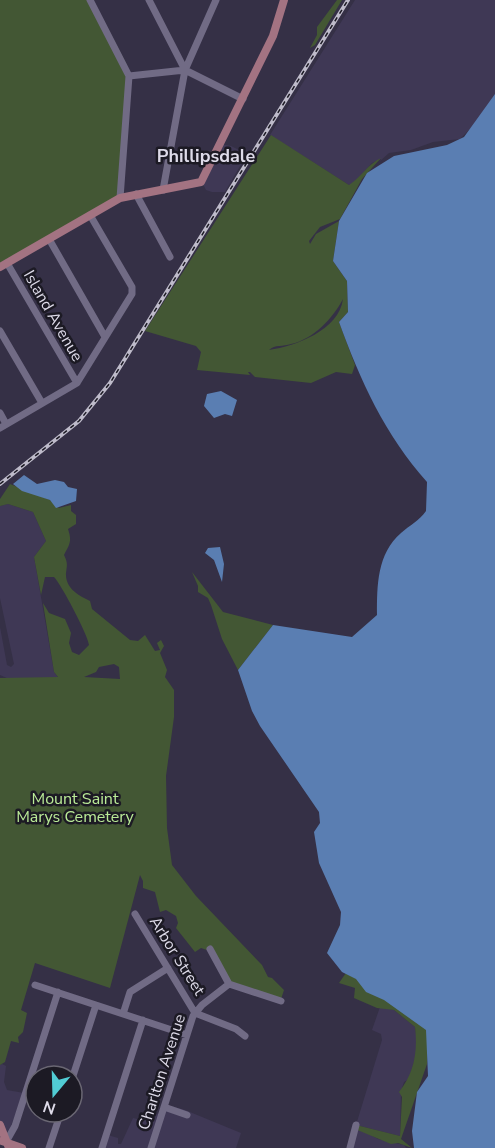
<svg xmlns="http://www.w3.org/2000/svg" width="495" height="1148" font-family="'Nunito Sans',sans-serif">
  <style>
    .built { fill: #3f3855 }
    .green { fill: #435734; fill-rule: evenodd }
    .water { fill: #5a7eb2 }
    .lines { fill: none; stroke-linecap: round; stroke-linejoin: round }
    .minor { stroke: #716b85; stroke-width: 7 }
    .major { stroke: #a37382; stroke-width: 8 }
    .rail-casing { stroke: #bebbca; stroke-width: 4 }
    .rail { stroke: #1c1a24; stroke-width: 1.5; stroke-dasharray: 4.5; stroke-linecap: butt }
    .labels { text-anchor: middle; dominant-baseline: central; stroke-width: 5; stroke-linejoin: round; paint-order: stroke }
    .street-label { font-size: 16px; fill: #dedbe9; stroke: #1c1a24 }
    .park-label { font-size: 16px; fill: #baeb97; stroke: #1c1a24 }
    .neighbourhood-label { font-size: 18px; font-weight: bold; fill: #dedbe9; stroke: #1c1a24 }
  </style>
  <rect width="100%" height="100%" fill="#353046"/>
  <path class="built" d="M355 0H495V96L476 123 460 139 433 142 411 150 389 153 380 161 381 159 372 163 355 182 349 185 270 135Z
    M221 144 231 146 247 154 225 192H212L206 190 202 182Z
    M8 504 33 512 46 541 34 557 54 672 60 680 18 683 0 675V627L7 665 11 667 14 664 0 598V506Z
    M380 1007 394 1010 415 1027 418 1049 409 1079 404 1082 401 1091 400 1136 356 1125 382 1040 381 1034 372 1030Z
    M2 1064 6 1066 4 1082 7 1090 24 1093 10 1128 0 1142V1065Z
    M164 1104 185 1110 241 1133 236 1148H100L104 1134 118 1138V1144H121L133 1118 141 1120 149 1112 160 1114Z
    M355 1129 362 1130 378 1139 404 1145 406 1148H350Z"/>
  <path class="green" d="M0 0H93L127 65 120 196 0 263Z
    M337 0H342L315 45 310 48 317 35V27Z
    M271 135 349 185C360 178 368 164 381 158L362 179 340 219 320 227 309 241 310 244 316 234 339 221 333 261 347 281 348 312 339 322 355 365 352 374 336 372 311 383 255 377 250 372H248L250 375 197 370 201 352 196 346 145 331ZM343 299C339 330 296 346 269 350 275 344 283 347 291 344 314 339 333 318 343 299Z
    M10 484 50 500 59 508 71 505V511L76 515V524L68 529C72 541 70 544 64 555 68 563 67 565 66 573 65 589 80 596 90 601L92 609 130 640 138 641 145 635 155 651 160 650 157 643 161 640 164 646 160 653 167 670 165 677 174 690V717L166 776 167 828 172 865 196 896 262 965 268 977 272 978 284 990 281 999 230 983 210 951 201 948 195 952 176 928 178 923 176 916 166 910 160 912 155 892 143 888V881L140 875 110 988 35 963 21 1010 27 1013 23 1032 18 1037 19 1043 11 1041 5 1062 0 1065V678L58 677 54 672 43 603 49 613 65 619 71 633 69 643 72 652 79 655 89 645C88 635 61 584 54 577H45L41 595 34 557 46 541 33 512 8 504 0 506V499ZM114 664 119 667 120 679 84 677 96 672 99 667Z
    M192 572 223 612 273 625 238 670 222 639 211 605 208 598 198 592V586Z
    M348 970 429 1029 427 1064 401 1139 412 1148 398 1143 391 1144 355 1129 356 1125 400 1136 402 1097 399 1092C414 1073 418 1052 415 1027L394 1010 377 1008 354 998 355 988 339 983Z"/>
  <path class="water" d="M495 94V1148H414L412 1131 417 1092 428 1076 426 1030 384 1000 366 992 356 979 342 972 327 953 340 925 341 912 319 863 314 832 320 823 319 812 260 726 252 711 238 670 273 625 352 637 377 615C377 585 377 554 401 533 410 525 419 521 426 511L427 482C385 435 360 380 339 322L348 312 347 281 333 261 339 221 367 173 394 156 447 145 464 137Z
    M221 391 237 400 232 416 225 414 214 418 204 406 207 394Z
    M24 475 37 484 55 480 64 482 68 487 77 489 76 501 56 508 50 500 22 491 13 484Z
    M220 547 224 564 222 582 214 560 205 553 208 548Z"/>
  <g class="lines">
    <path class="minor" d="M90 0 129 76 120 198
      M149 0 185 70
      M129 76 185 70 243 99
      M163 190 185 70 216 0
      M136 194 170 257
      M49 239 105 337
      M7 263 77 383
      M0 331 42 403
      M0 413 6 424
      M0 428 77 383 132 294V287L90 215
      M135 914 195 1013 236 1029 245 1036
      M210 949 229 984 281 1001
      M35 985 187 1035
      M123 1014 130 992 168 968
      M72 1079 96 1005
      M164 1107 187 1115
      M6 1142 15 1126 58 992
      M49 1148 61 1112
      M102 1148 143 1020
      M151 1148 193 1016 202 1005 229 984
      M350 1148 356 1125"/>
    <path class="major" d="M0 267 120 198 201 182 273 36 284 0
      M0 1125 9 1148
      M2 1141 22 1148"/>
    <defs>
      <path id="rail" d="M0 484 79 421 110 383 348 0"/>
    </defs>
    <use href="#rail" class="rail-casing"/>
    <use href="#rail" class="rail"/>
  </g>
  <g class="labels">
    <g class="street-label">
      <text transform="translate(53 316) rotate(60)">Island Avenue</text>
      <text transform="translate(177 956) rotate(58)">Arbor Street</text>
      <text transform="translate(162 1072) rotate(-72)">Charlton Avenue</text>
    </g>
    <g class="park-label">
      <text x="75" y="799">Mount Saint<tspan x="75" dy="18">Marys Cemetery</tspan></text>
    </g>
    <g class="neighbourhood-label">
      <text x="206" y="156">Phillipsdale</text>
    </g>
  </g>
  <g transform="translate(54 1094) rotate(199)"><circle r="28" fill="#1c1a24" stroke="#6a6773" stroke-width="1.5"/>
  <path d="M0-4.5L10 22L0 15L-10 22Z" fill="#51ccd4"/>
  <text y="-9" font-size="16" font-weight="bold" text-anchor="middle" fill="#dedbe9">N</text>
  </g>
</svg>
